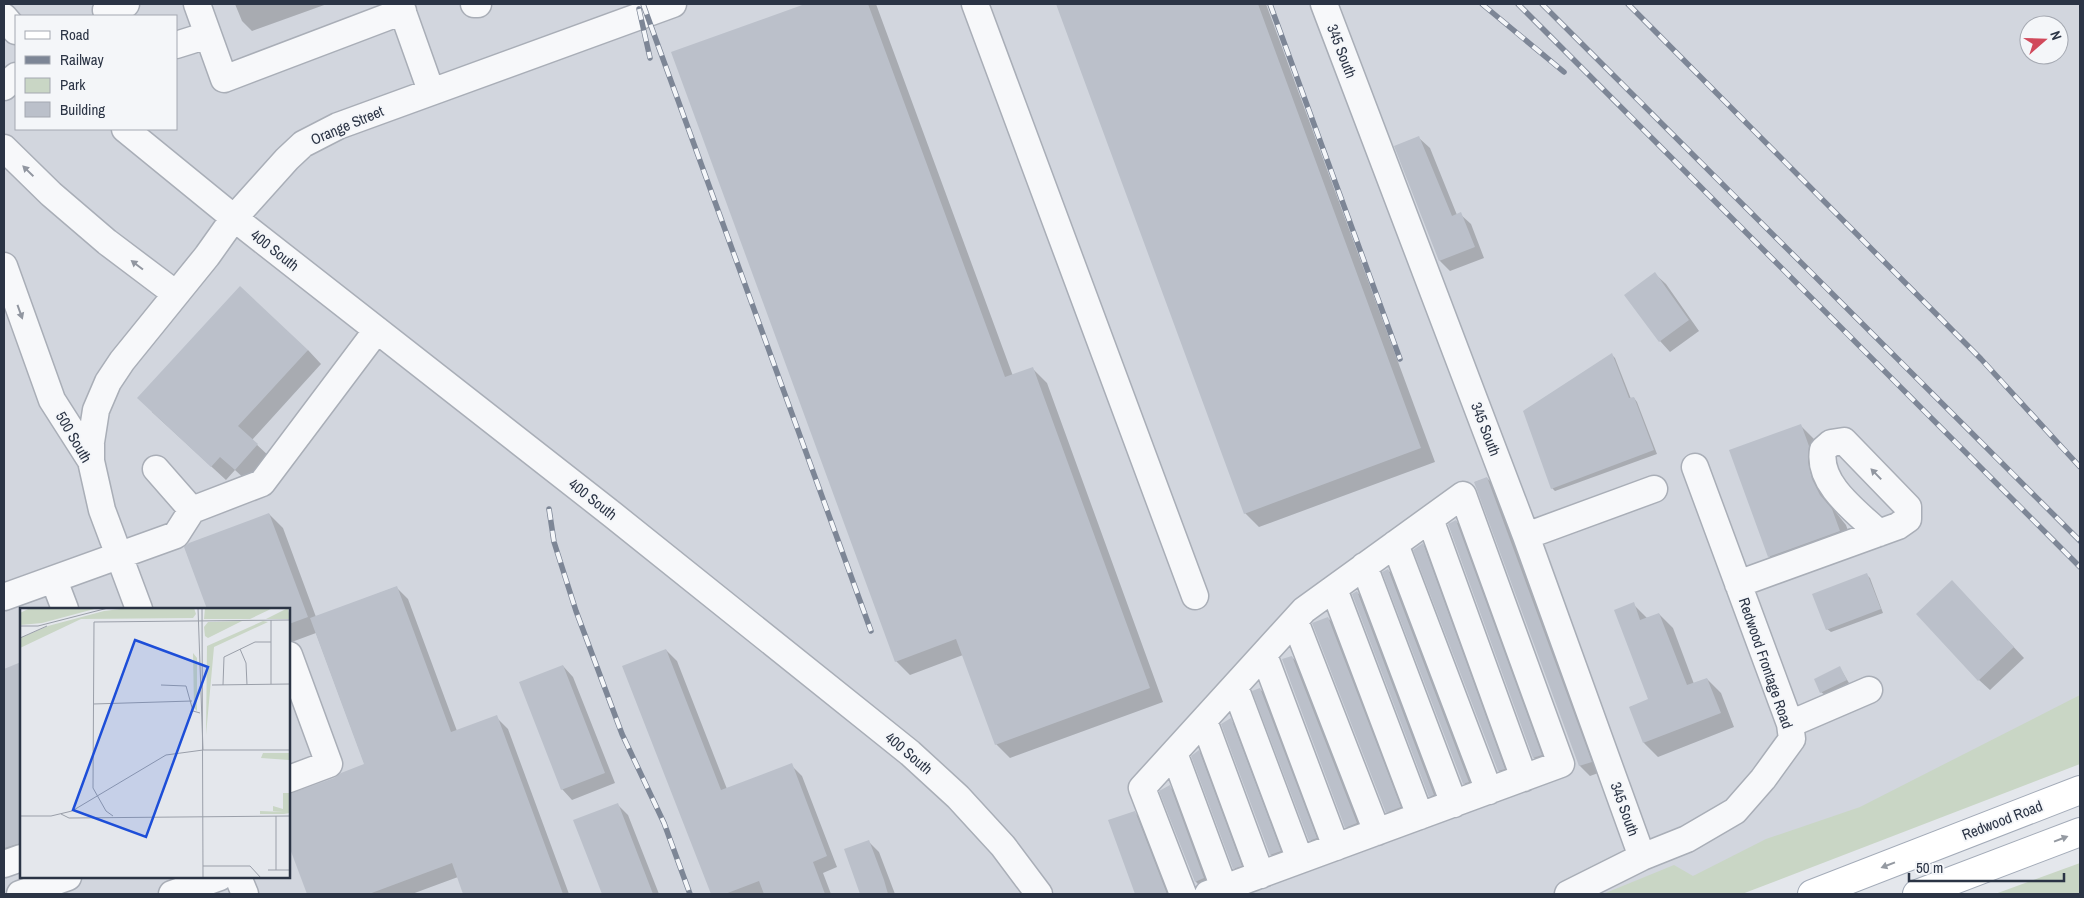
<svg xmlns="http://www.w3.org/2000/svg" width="2084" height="898" font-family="'Archivo Narrow',sans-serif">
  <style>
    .built { fill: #d2d6de; fill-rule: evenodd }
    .green { fill: #c9d6c5 }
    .shadow { fill: #0003 }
    .building { fill: #bbc0ca }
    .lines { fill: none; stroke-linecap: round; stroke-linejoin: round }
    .minor-casing { stroke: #a9aeb7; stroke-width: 29 }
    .major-casing { stroke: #a3abb8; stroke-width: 30 }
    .minor { stroke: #f7f8fa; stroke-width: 26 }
    .major { stroke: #fff; stroke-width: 28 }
    .rail-casing { stroke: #7d8696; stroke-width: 5.5 }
    .rail { stroke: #f4f6f9; stroke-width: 4; stroke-dasharray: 11; stroke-linecap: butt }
    .oneway { fill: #9196a0 }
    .oneway2 { fill: #959aa2 }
    .labels { text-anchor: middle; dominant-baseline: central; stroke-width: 4; stroke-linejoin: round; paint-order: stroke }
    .street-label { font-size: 15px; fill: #2b3445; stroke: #f4f6f9 }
    .inset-road { fill: none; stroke: #9a9fa9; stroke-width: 1 }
    .view { fill: #1d4ed8; fill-opacity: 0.15; stroke: #1d4ed8; stroke-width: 2.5 }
    .inset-edge { fill: none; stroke: #2b3445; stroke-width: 2.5 }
  </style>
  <rect width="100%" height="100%" fill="#e4e7ec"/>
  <path class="built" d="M4 4H2080V751L1709 894H4ZM16 16H176V129H16ZM2029 25H2059V55H2029ZM21 609H289V877H21Z"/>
  <path class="green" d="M2080 695V764L1742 894H1603L1674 865 1693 876 1766 839 1860 807Z
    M2080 863V894H1995Z"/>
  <path class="shadow" d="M235 4H327L252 31 242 21Z
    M808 4H876L1013 376 1033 369 1047 383 1163 702 1010 758 996 744 963 655 910 675 896 661 673 53Z
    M1058 4H1266L1435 462 1259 527 1245 513Z
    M1419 138 1430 148 1457 215 1460 214 1471 224 1484 258 1450 271 1440 261Z
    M1655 274 1666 284 1699 331 1670 352 1660 341Z
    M308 350 321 364 252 440 272 459 249 483 235 470 226 480 152 412Z
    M1612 355 1615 358 1631 399 1634 398 1637 402 1657 454 1555 491 1552 488Z
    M1800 425 1814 439 1822 461 1825 494 1834 510 1846 525 1853 545 1783 570 1769 556Z
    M1487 478 1498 489 1601 772 1590 776 1580 766 1475 482Z
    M269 514 283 528 316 617 396 587 408 599 457 731 496 717 508 729 569 894H464L458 877 412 894H308L289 842V794H294L335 779 365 765 316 633 289 643V609H208L185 548Z
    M1456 521 1466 532 1552 766 1545 768 1534 758 1449 525Z
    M1423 544 1433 555 1514 779 1509 781 1499 771Z
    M1388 570 1399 581 1479 792 1474 794 1464 783Z
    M1867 575 1870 578 1883 613 1831 632 1827 629Z
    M1357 592 1368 603 1444 805 1440 807 1430 796Z
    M1962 592 2024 658 1990 690 1979 680Z
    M1633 604 1647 618 1659 614 1673 628 1694 684 1707 679 1721 693 1734 727 1658 757 1644 743 1630 707 1649 700Z
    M1328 618 1339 629 1410 818 1397 823 1387 812Z
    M666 650 677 661 727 789 791 765 802 776 837 867 823 873 831 894H712L670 783Z
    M1292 657 1303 668 1367 834 1356 838 1346 827Z
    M21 664V851L4 871V670Z
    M563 666 573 677 615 783 572 800 562 789Z
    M1840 668 1849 683 1825 695 1821 692Z
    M1260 689 1271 700 1326 849 1321 851 1310 840Z
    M1230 720 1241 730 1290 862 1281 865 1271 855Z
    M1199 751 1209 762 1251 876 1245 879 1234 868Z
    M1170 787 1180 797 1214 889 1206 892 1196 882Z
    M617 804 628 815 659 894H603L575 821Z
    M1134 812 1145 823 1173 894H1137L1110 821Z
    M868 841 879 852 895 894H858L861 893Z"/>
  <path class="building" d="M805 4H868L1005 377 1033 367 1150 688 995 745 956 639 895 662 671 52Z
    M1056 4H1258L1421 448 1244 514Z
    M1419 136 1452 216 1461 212 1475 247 1439 261 1394 146Z
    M1655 272 1689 320 1659 342 1624 295Z
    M240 286 308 350 238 426 258 444 235 470 220 457 211 467 137 398Z
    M1612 353 1629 398 1634 397 1654 450 1551 489 1523 411Z
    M1801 424 1809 446 1808 462 1812 479 1820 495 1832 509 1840 531 1768 557 1729 450Z
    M1487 477 1592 762 1579 766 1474 482Z
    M269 513 308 617 289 624V609H207L184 547 189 543Z
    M1456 520 1542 755 1533 758 1448 524Z
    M1423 543 1505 769 1498 771 1413 550Z
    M1388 569 1469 782 1463 784 1382 572Z
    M1867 573 1881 609 1826 630 1812 594Z
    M1952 580 2014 647 1978 681 1916 614Z
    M397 586 451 732 497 715 563 894H463L452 863 369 894H307L289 846V794L334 778 341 773 364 764 310 618Z
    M1357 591 1434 795 1429 797 1352 594Z
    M1634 602 1640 620 1659 613 1687 685 1707 678 1721 713 1643 743 1629 707 1648 699 1614 610Z
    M1328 617 1401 807 1386 813 1312 623Z
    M666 649 721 790 792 763 827 856 813 862 825 894H764L759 881 725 894H711L622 666Z
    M1292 656 1357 823 1345 828 1282 659Z
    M21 662V843L4 848V669Z
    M563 665 605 773 561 790 519 682Z
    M1840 666 1847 680 1820 693 1814 679Z
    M1260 688 1317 838 1309 841 1252 691Z
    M1231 718 1281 851 1270 855 1221 724Z
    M1199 750 1242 866 1233 869 1191 756Z
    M1170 785 1204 878 1195 882 1159 791Z
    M618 803 653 894H602L573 820Z
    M1135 811 1167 894H1135L1108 820Z
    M869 840 884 880 888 894H860L844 849Z"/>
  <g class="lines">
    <defs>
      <path id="minor" d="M197 4 224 79 403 11
        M400 4 431 91
        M474 4H478
        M975 4 1195 596
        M1324 4 1526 536 1642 857
        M106 10 126 4
        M4 17 16 31
        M176 45 208 35
        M4 87 16 76
        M125 129 234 218 613 515 910 753 958 797 980 821 1003 846 1039 894
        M4 148 51 194 107 242 176 294
        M4 266 52 400 91 461 102 510 139 609
        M91 461V442L96 410 108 382 122 361 207 256 234 218 287 159 303 144 338 126 673 4
        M156 469 192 510 262 483 377 330
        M1430 519 1524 778
        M1526 536 1654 489
        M1395 544 1489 791
        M1364 566 1454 804
        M54 580 65 609
        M1738 584 1898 526 1908 519V507L1844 441 1831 443 1823 450C1817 484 1857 512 1879 533
        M1334 589 1420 816
        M4 597 176 535 192 510
        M1295 621 1377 832
        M289 655 329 764 289 779
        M1264 655 1336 847
        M1235 687 1300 860
        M1204 721 1261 875
        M1790 724 1869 690
        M1174 753 1224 888
        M4 864 21 858
        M238 877 245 894
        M20 894 68 877
        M172 894 220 877
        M1183 894 1142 788 1304 610 1463 495 1561 764 1208 894
        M1568 894 1642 857 1687 839 1735 811 1763 779 1792 739 1790 724 1695 467"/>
      <path id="major" d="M1812 894 2080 790
        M1917 894 2080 832"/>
    </defs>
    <use href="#minor" class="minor-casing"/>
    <use href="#major" class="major-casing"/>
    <use href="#minor" class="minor"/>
    <use href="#major" class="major"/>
    <defs>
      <path id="rail" d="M643 4 871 631
        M1270 4 1400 359
        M1482 4 1564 72
        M1518 4 2080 567
        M1542 4 2080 541
        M1628 4 1981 359 2080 467
        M639 9 650 58
        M549 509 554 542 576 611 622 734 664 823 690 894"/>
    </defs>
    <use href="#rail" class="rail-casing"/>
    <use href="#rail" class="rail"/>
  </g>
  <defs><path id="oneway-solid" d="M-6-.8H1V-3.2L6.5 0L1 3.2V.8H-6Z" transform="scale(1.25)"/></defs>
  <g class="oneway">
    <use href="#oneway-solid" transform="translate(28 171) rotate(-136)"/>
    <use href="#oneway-solid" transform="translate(137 265) rotate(-143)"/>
    <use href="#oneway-solid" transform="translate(20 312) rotate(70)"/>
    <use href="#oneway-solid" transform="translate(1876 474) rotate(-134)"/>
  </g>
  <g class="oneway2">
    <use href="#oneway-solid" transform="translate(2061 839) rotate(-21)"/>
    <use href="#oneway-solid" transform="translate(1888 865) rotate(159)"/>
  </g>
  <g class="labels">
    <g class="street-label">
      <text transform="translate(1342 51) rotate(69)">345 South</text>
      <text transform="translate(347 125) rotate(-23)">Orange Street</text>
      <text transform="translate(275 250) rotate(38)">400 South</text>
      <text transform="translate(1486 429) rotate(69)">345 South</text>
      <text transform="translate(74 437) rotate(60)">500 South</text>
      <text transform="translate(593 499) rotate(38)">400 South</text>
      <text transform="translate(1766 663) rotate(71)">Redwood Frontage Road</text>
      <text transform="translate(909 753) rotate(40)">400 South</text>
      <text transform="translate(1625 809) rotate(70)">345 South</text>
      <text transform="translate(2002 820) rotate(-21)">Redwood Road</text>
    </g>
  </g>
  <g transform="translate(20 608)">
    <rect width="270" height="270" fill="#e4e7ec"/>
    <path d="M10 0H78L22 15 0 17V5ZM108 0H174L176 6 173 10 61 11 0 40V30L28 18 84 3ZM185 0H253L230 11H184ZM268 0 270 11H246ZM222 13 188 30 185 28 184 19 188 14ZM243 13 248 14 194 39 186 127 187 38ZM173 45 177 50V103L174 100ZM243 145H270V158L269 152 241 150ZM263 185H270V205L264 206H270H240V203L264 204 253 203V198L263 201Z" fill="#c9d6c5"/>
    <path class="inset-road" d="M178 0 183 142M182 0 183 270M251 12V76M0 18H18L88 0M0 30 27 18M220 41 226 55 227 77M141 77 166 78 173 103 180 105M192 77 270 76M203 77 204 49 235 34H251M73 96 172 93M183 142H270M41 206 49 210 270 208M0 208H31L52 203 146 147 183 142M93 208 86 203 73 180 74 14 270 12M256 208V262M183 258H230L241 270M248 262H270"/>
    <path class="view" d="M115 32 188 59 126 229 53 202Z"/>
    <rect width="270" height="270" class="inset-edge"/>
  </g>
  <rect width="2084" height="898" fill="none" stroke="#2b3445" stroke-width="10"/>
  <rect x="15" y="15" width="162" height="115" fill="#f4f6f9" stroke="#a4a8b1"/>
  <rect x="25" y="31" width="25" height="8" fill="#ffffff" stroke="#a4a8b1"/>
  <text x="60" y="40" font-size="15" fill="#2b3445">Road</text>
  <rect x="25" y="56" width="25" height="8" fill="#7d8696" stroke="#a4a8b1"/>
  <text x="60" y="65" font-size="15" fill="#2b3445">Railway</text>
  <rect x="25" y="78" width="25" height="15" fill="#c9d6c5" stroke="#a4a8b1"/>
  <text x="60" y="90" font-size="15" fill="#2b3445">Park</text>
  <rect x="25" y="102" width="25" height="15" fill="#bbc0ca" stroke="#a4a8b1"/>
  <text x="60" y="115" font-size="15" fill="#2b3445">Building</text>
  <g transform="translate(2044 40) rotate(70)"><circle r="24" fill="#f4f6f9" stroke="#a4a8b1"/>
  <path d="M0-4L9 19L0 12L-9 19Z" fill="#d1495b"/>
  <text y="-8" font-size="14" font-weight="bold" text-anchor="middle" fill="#2b3445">N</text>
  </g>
  <path d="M1909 873v8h155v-8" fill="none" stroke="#2b3445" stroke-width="2.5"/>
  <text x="1916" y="873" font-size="15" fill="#2b3445" stroke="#f4f6f9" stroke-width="4" paint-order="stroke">50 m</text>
</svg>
